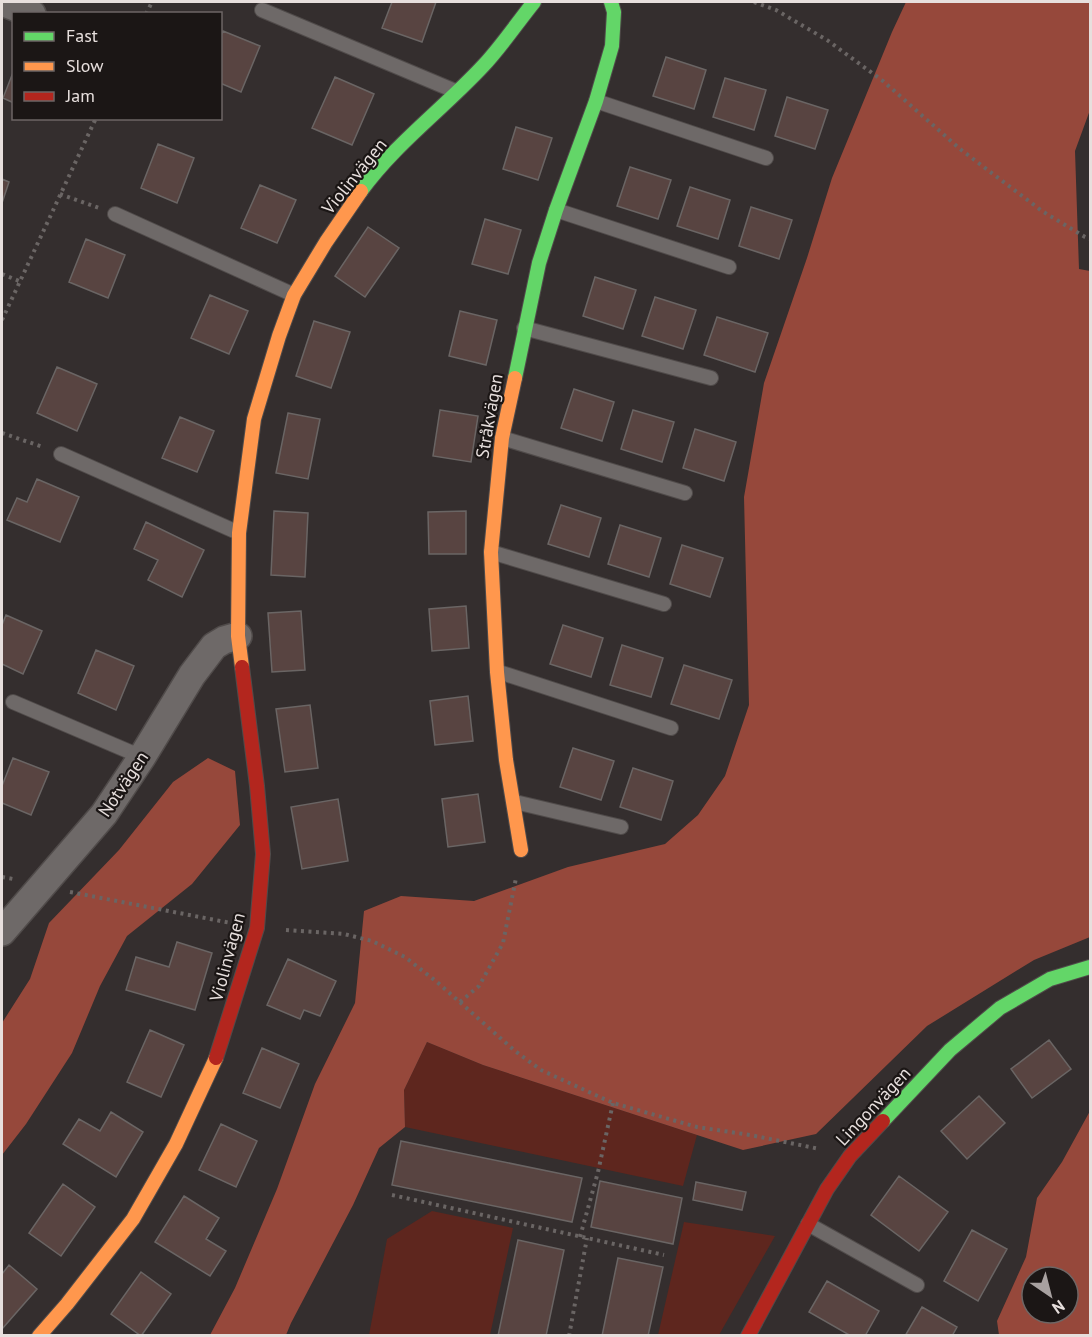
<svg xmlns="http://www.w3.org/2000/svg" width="1092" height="1337" font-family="'PT Sans',sans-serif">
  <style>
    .green { fill: #5e261e }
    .forest { fill: #96483b; fill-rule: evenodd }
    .building { fill: #584441; stroke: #6a6564; stroke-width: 1.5 }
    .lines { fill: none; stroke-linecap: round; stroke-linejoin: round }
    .lane-casing { stroke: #504b4a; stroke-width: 16 }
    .street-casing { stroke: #504b4a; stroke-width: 30 }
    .fast-casing { stroke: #504b4a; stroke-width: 16 }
    .slow-casing { stroke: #504b4a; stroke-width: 16 }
    .jam-casing { stroke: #504b4a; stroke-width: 16 }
    .path { stroke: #6a6564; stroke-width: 4; stroke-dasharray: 3 4.5; stroke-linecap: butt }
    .lane { stroke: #6e6968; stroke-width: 14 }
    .street { stroke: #6e6968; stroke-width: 27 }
    .fast { stroke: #63d668; stroke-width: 14 }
    .slow { stroke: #ff974d; stroke-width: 14 }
    .jam { stroke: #b3261e; stroke-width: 14 }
    .labels { text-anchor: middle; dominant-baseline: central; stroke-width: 4.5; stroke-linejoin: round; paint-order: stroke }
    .street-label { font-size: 18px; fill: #e7dfdd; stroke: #1b1615 }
  </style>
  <rect width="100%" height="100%" fill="#342e2e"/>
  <path class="green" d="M427 1042 483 1065 697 1135 683 1186 405 1127 404 1090Z
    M432 1211 513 1228 490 1335H369L387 1239Z
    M684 1222 775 1236 719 1335H658Z"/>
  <path class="forest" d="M906 2H1090V110L1075 151 1079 269 1090 271V937L1034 960 927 1026 816 1134 743 1150 483 1065 427 1042 404 1090 405 1127 379 1148 353 1205 291 1323 286 1335H210L235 1288 277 1189 315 1084 355 1003 364 911 401 896 474 901 568 867 665 844 698 815 725 776 749 705 744 497 764 383 807 258 832 178 892 32Z
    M208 758 235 771 240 825 192 884 127 936 100 986 72 1053 26 1124 2 1155V1023L30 979 49 923 119 850 173 782Z
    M1090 1111V1335H999L997 1321 1026 1257 1037 1198 1062 1162ZM1032 1277H1068V1313H1032Z"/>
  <path class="building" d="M392 2H436L422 42 382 28Z
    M223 31 260 46 241 92 220 83V38Z
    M666 57 706 70 694 109 653 96Z
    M14 70V103L3 98Z
    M335 77 374 94 352 145 312 128Z
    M725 78 766 90 754 130 713 117Z
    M787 97 828 110 815 149 775 136Z
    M516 127 552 138 538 180 503 169Z
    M158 144 194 158 177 203 141 188Z
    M630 167 671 180 658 219 617 206Z
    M2 179 9 182 2 203Z
    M260 185 296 200 277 243 241 228Z
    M690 187 730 200 718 239 677 226Z
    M751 207 792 220 779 259 739 246Z
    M485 219 521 230 508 274 472 264Z
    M368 227 399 248 365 297 335 276Z
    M86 239 125 255 108 298 69 282Z
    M595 277 636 290 623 329 583 316Z
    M210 295 248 311 229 354 191 338Z
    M655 297 696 310 683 349 642 336Z
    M460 311 497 320 486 365 449 356Z
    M717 317 768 333 755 372 704 355Z
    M314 321 350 332 331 388 296 376Z
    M57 367 97 384 77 431 37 413Z
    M574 389 614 402 602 441 561 428Z
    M440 410 478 416 471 462 433 456Z
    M633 410 674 422 662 462 621 449Z
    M288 413 320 419 308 479 276 473Z
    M180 417 214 431 197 472 162 458Z
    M695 429 736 442 724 481 683 468Z
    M37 479 79 497 60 542 7 520 17 498 27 502Z
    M561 505 601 518 589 557 548 544Z
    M274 511 308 513 305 577 271 575Z
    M466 511V554H429L428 512Z
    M146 522 204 550 182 597 148 580 158 560 134 549Z
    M620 525 661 538 649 577 608 564Z
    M682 545 723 558 710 597 670 584Z
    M466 606 469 648 432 651 429 609Z
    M301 611 305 670 272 672 268 613Z
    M6 615 42 631 23 674 2 664V625Z
    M563 625 603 638 591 677 550 664Z
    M622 645 663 658 651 697 610 685Z
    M96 650 134 666 116 710 78 693Z
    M684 665 732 680 719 719 671 704Z
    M468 696 473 741 435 745 430 701Z
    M310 705 318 768 285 772 276 709Z
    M573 748 614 761 601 800 560 787Z
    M13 758 49 772 31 815 2 803V786Z
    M633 768 673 781 661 820 620 807Z
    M478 794 485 842 448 847 442 799Z
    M338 799 348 861 302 869 291 807Z
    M177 942 212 953 195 1010 126 990 136 957 169 967Z
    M288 959 336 981 320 1016 304 1010 300 1019 267 1005Z
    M150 1030 184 1045 161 1097 127 1082Z
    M1049 1040 1071 1069 1032 1098 1011 1069Z
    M262 1048 299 1064 280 1108 243 1093Z
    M979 1096 1005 1123 967 1159 941 1131Z
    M111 1112 143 1132 116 1177 63 1144 79 1119 100 1131Z
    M221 1124 257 1141 236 1187 199 1170Z
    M401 1141 582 1178 572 1222 392 1185Z
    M899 1176 948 1212 919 1251 871 1215Z
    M600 1181 682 1198 673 1244 591 1227Z
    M696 1182 746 1192 742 1210 693 1200Z
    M63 1184 95 1207 61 1256 29 1233Z
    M184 1196 219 1218 206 1239 226 1251 210 1276 155 1242Z
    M972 1230 1007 1249 978 1301 944 1281Z
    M518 1240 564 1250 546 1336H498Z
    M618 1258 663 1267 648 1336H602Z
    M9 1265 37 1289 2 1329V1274Z
    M141 1272 171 1294 141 1336 111 1314Z
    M827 1281 879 1311 865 1336H851L809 1312Z
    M922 1307 957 1327 952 1336H905Z"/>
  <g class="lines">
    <defs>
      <path id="lane" d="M262 10 455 91
        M596 101 766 158
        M556 210 729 267
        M115 214 294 295
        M524 328 711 378
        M502 438 685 493
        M61 454 239 533
        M491 552 664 604
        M499 672 671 728
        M13 702 142 757
        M515 802 621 827
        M808 1224 917 1285"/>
      <path id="street" d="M2 2 32 14
        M2 932 104 814 142 757 192 675 214 646 224 640 238 636"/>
      <path id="fast" d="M361 191C395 144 443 109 483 66 501 47 517 23 534 2
        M515 378 539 263 556 210 596 101 612 46 614 12 611 2
        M883 1121 950 1050 1000 1008 1050 979 1090 967"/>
      <path id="slow" d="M515 378 502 438 491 552 497 672 506 760 521 850
        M242 667 238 636 239 533 254 419 279 336 294 295 326 242 361 191
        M39 1336 67 1304 133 1219 176 1144 216 1058"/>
      <path id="jam" d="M216 1058 257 928 263 854 257 786 242 667
        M748 1336 827 1189 850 1156 883 1121"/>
    </defs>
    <use href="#lane" class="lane-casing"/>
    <use href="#street" class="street-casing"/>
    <use href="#fast" class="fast-casing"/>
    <use href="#slow" class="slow-casing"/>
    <use href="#jam" class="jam-casing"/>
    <path class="path" d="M754 2 776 10 827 40 883 81 960 149 1042 211 1085 237 1090 239
      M146 14 152 2
      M60 194 99 208
      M2 274 19 281
      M2 320 96 118
      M2 433 43 447
      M2 877 13 879
      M70 892 231 923
      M286 930 344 934 372 941 405 957 437 982 515 1051 541 1070 613 1103 697 1127 750 1135 820 1149
      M460 1002 479 986 503 943 516 878
      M392 1195 664 1255
      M580 1237 598 1172 613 1103
      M569 1336 587 1238"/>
    <use href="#lane" class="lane"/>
    <use href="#street" class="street"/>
    <use href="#fast" class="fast"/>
    <use href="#slow" class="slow"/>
    <use href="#jam" class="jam"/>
  </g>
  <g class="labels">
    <g class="street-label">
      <text transform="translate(354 176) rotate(-51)">Violinvägen</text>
      <text transform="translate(489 416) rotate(-80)">Stråkvägen</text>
      <text transform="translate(123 784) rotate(-56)">Notvägen</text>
      <text transform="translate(227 957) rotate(-75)">Violinvägen</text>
      <text transform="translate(873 1106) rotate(-47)">Lingonvägen</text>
    </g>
  </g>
  <rect width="1092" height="1337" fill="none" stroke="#e7dfdd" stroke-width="6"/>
  <rect x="12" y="12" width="210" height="108" fill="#1b1615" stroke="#6d6665" stroke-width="1.5"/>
  <rect x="24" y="32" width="30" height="9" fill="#63d668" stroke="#6d6665" stroke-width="1.5"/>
  <text x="66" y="42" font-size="18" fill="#e7dfdd">Fast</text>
  <rect x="24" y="62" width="30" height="9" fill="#ff974d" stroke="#6d6665" stroke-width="1.5"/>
  <text x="66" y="72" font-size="18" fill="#e7dfdd">Slow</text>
  <rect x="24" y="92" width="30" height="9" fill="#b3261e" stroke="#6d6665" stroke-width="1.5"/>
  <text x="66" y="102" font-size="18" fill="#e7dfdd">Jam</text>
  <g transform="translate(1050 1295) rotate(145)"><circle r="28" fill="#1b1615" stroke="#6d6665" stroke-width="1.5"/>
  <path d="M0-4.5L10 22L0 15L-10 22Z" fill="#a8a1a0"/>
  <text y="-9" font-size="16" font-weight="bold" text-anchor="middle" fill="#e7dfdd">N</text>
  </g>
</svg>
